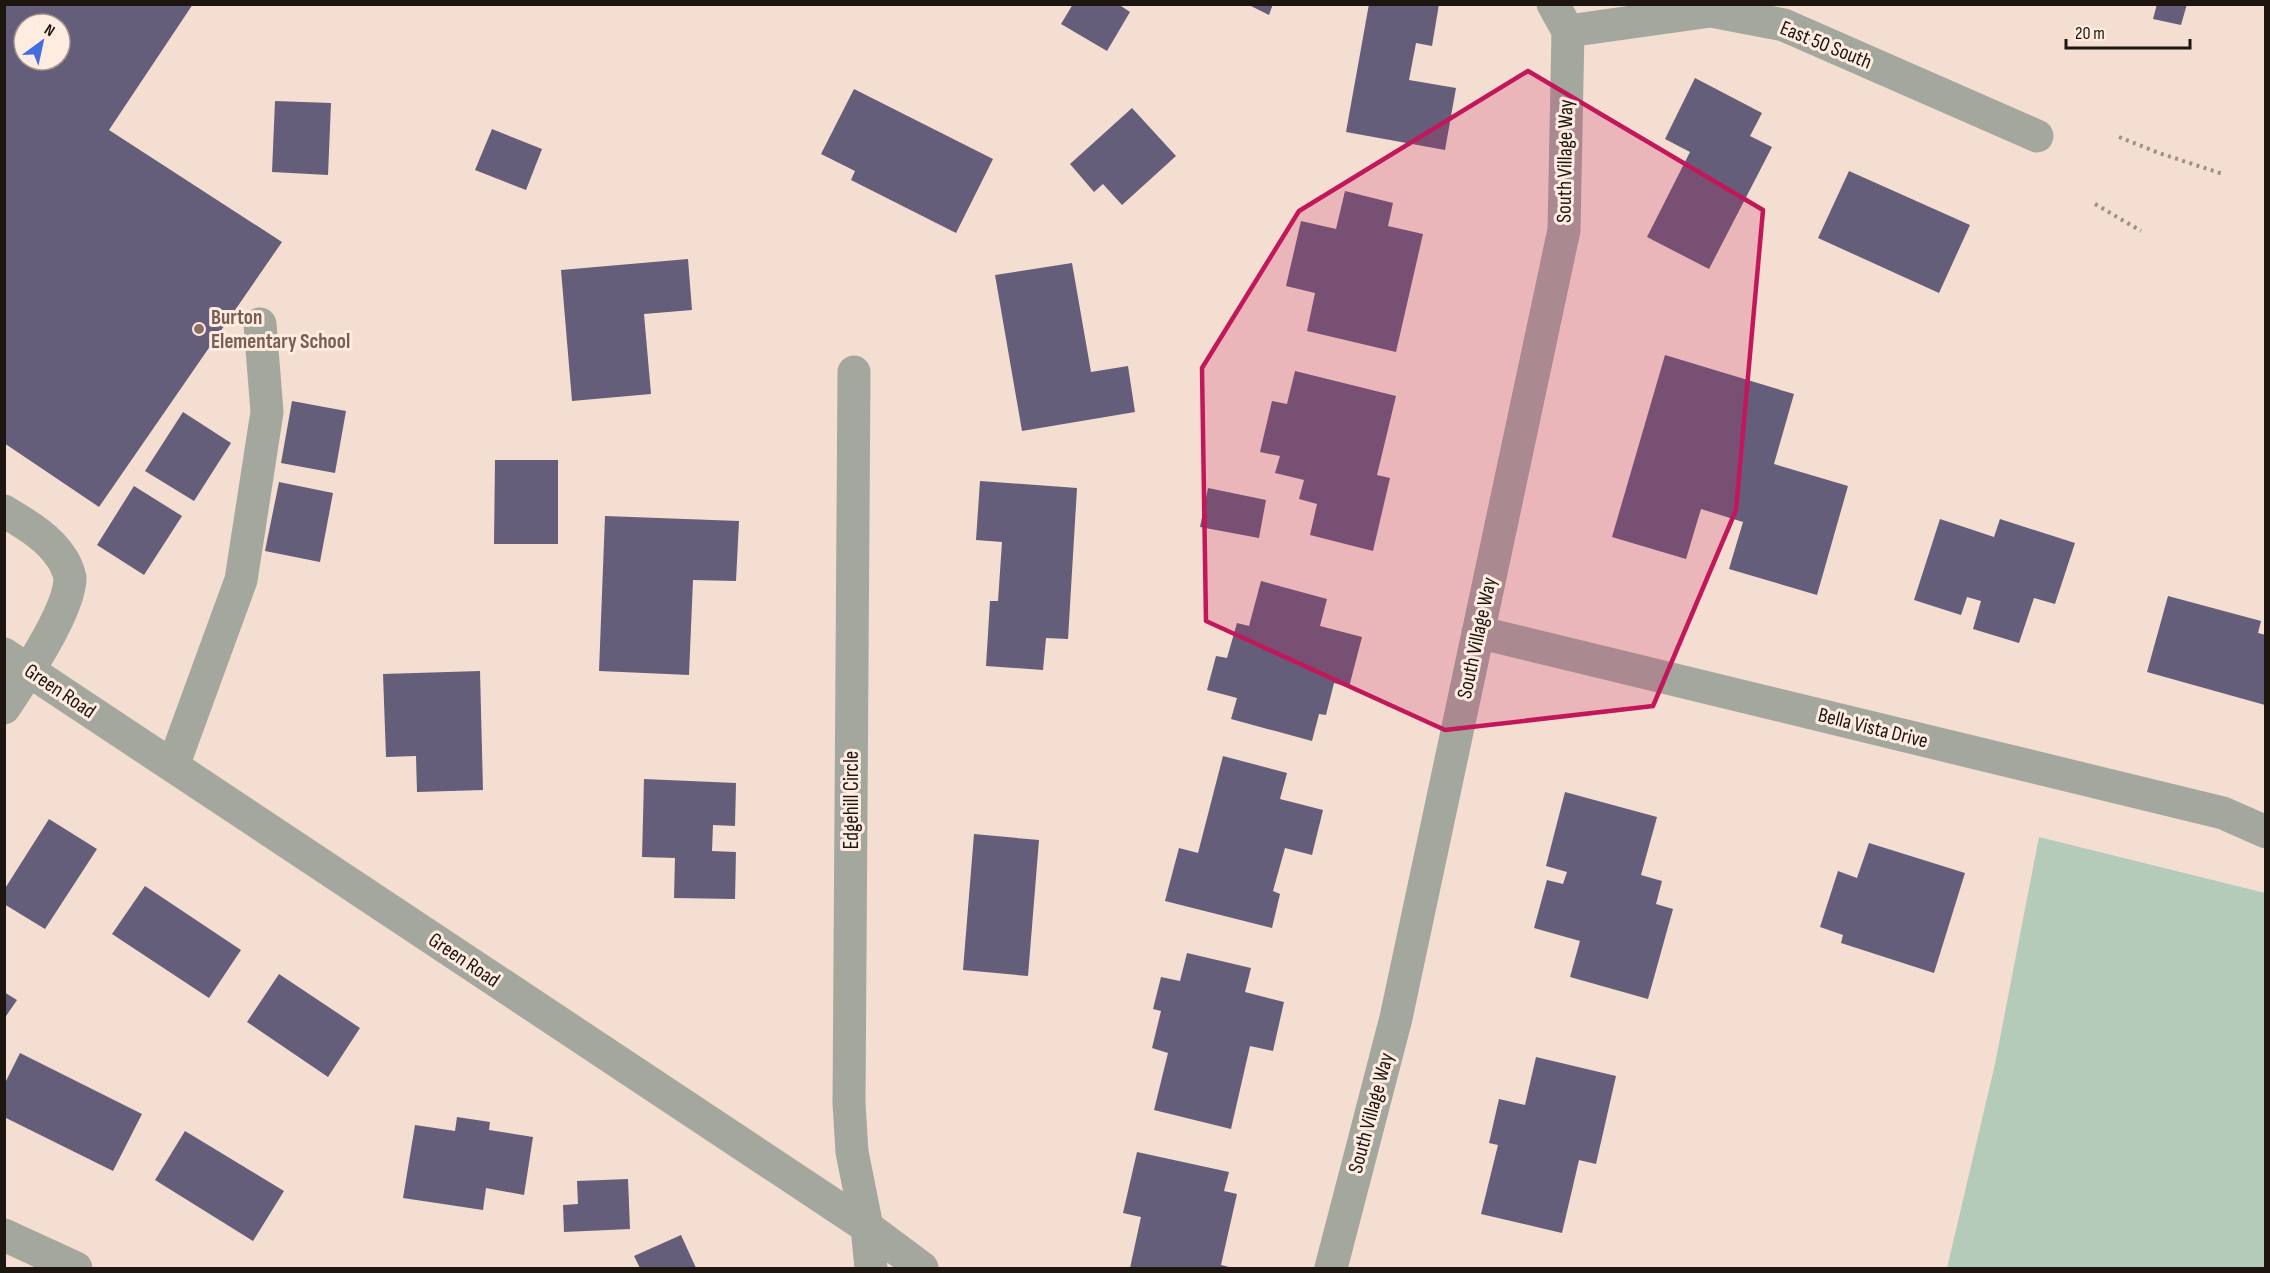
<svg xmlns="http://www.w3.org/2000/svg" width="2270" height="1273" font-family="'Sofia Sans Condensed',sans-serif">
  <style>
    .green { fill: #b4cbba }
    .building { fill: #655e7b; fill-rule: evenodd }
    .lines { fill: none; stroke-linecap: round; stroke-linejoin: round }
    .path { stroke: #9f8f85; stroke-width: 4; stroke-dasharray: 3 4.5; stroke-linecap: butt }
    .minor { stroke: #a4a79e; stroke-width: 33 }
    .marked { fill: #c2185b; fill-opacity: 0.2; stroke: #c2185b; stroke-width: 4.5; stroke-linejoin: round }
    .education-dot { fill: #8d6e63; stroke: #feece1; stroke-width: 2 }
    .labels { text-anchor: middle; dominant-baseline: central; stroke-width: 6; stroke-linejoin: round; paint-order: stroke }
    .street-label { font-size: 21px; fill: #1d1510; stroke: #feece1 }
    .education-label { font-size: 21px; font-weight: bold; fill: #785e54; stroke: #feece1; text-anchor: start }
  </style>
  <rect width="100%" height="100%" fill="#f4ded1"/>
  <path class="green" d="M2039 837 2265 893V1268H1947L1995 1064Z"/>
  <path class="building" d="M4 4H193L109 130 282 242 99 507 4 443ZM24 24H60V60H24Z
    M1073 4H1118L1130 12 1107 51 1061 24Z
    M1247 4H1273L1269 15Z
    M1369 4H1439L1432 46 1416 43 1409 80 1456 88 1445 150 1346 132Z
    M2157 4H2187L2181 25 2153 19Z
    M1695 78 1762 113 1750 136 1772 147 1709 269 1647 237 1690 152 1665 139Z
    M854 89 993 159 956 233 851 180 855 171 821 154Z
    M275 101 331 103 328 175 272 172Z
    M1132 108 1176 156 1122 205 1103 184 1094 192 1070 164Z
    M492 129 542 149 526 190 475 170Z
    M1849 171 1970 225 1939 293 1818 238Z
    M1345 191 1393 203 1388 226 1423 234 1396 352 1307 331 1315 293 1286 286 1301 221 1336 229Z
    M688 259 692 310 644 314 651 394 572 401 561 270Z
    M1072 263 1091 372 1128 366 1135 412 1022 431 995 275Z
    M1665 355 1794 394 1774 464 1848 486 1817 595 1729 569 1743 522 1701 509 1686 559 1612 537Z
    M1295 371 1396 396 1377 475 1390 478 1373 551 1310 535 1317 504 1299 499 1304 480 1275 473 1280 456 1260 452 1272 401 1287 404Z
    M292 401 346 411 335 473 281 463Z
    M183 412 231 443 194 501 145 471Z
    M495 460H558V544H494Z
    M980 481 1077 488 1068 639 1046 638 1043 670 986 666 990 601H998L1002 542 976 540Z
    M279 482 333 493 320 562 265 551Z
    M134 486 182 516 144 575 97 545Z
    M1208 488 1266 500 1259 538 1200 527Z
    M605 516 739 521 736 581 693 580 689 675 599 671Z
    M1940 519 1994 537 2000 519 2075 543 2055 604 2034 598 2019 643 1973 629 1981 601 1967 597 1961 615 1914 600Z
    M1261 581 1327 599 1320 626 1362 637 1349 687 1334 683 1326 715 1319 714 1312 741 1231 719 1237 698 1207 690 1216 656 1227 658 1237 623 1249 626Z
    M2168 596 2261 621 2258 633 2266 635 2265 705 2147 672Z
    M480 671 483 790 417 792 416 756 386 757 383 674Z
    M1223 756 1287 773 1280 799 1323 810 1312 855 1285 848 1273 891 1280 894 1272 928 1165 901 1179 848 1198 853Z
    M644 779 736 783 735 826 713 825 712 851 736 852 735 899 674 898 675 858 642 857Z
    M1565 792 1657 817 1641 875 1662 881 1656 904 1673 909 1648 999 1570 977 1580 941 1534 928 1547 880 1563 884 1567 872 1546 866Z
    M49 819 97 849 45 929 4 904V890Z
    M974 834 1039 840 1028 976 963 970Z
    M1869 843 1965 873 1934 973 1841 943 1843 935 1820 927 1838 871 1857 878Z
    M145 886 241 950 209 998 112 934Z
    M1187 953 1251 968 1245 992 1284 1002 1273 1051 1250 1046 1231 1129 1154 1110 1168 1053 1152 1048 1161 1011 1153 1009 1161 977 1180 981Z
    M279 974 360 1028 328 1077 247 1022Z
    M4 992 17 1000 4 1019Z
    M20 1053 142 1114 113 1171 4 1117V1085Z
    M1536 1057 1616 1076 1596 1164 1579 1160 1562 1233 1481 1214 1498 1145 1489 1143 1499 1099 1525 1105Z
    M457 1117 490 1122 489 1130 533 1137 524 1195 486 1188 483 1210 403 1198 415 1125 455 1131Z
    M185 1131 284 1191 253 1241 155 1180Z
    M1137 1152 1229 1172 1224 1191 1237 1194 1221 1265 1229 1267V1268H1130L1141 1217 1123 1213Z
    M628 1179 630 1229 564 1232 563 1205 578 1204 577 1181Z
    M681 1235 696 1268H640L634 1256Z"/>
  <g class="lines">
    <path class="path" d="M2119 137 2159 153 2223 174
      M2095 204 2141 231"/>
    <path class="minor" d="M1568 31 1711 11 1784 25 2037 136
      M854 372 849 1103 852 1152 867 1227 871 1268
      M4 511C25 524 47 536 61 557 65 562 69 572 70 578 70 610 23 680 4 708
      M1478 632 2223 813 2266 832
      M4 654 867 1227 922 1268
      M173 766 241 580 267 412 260 324
      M4 1235 76 1268
      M1331 1268 1396 1018 1564 230 1568 31 1553 4"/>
  </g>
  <path class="marked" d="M1528 71 1763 210 1736 510 1653 706 1445 730 1206 621 1202 368 1299 211Z"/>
  <circle class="education-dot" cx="199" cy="329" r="6"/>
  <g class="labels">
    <g class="street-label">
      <text transform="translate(1826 45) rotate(22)">East 50 South</text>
      <text transform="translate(1565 161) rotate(-89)">South Village Way</text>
      <text transform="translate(1477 638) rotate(-78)">South Village Way</text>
      <text transform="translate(60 691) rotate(34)">Green Road</text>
      <text transform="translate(1873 728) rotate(14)">Bella Vista Drive</text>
      <text transform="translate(851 800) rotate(-90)">Edgehill Circle</text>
      <text transform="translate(464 960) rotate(34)">Green Road</text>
      <text transform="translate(1371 1113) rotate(-75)">South Village Way</text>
    </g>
    <g class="education-label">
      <text x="211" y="317">Burton<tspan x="211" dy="24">Elementary School</tspan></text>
    </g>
  </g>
  <rect width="2270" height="1273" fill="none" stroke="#1d1510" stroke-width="12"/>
  <g transform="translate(42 42) rotate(33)"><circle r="28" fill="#feece1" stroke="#a4968d" stroke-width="1.5"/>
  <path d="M0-4.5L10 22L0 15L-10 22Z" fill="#446ee0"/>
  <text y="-9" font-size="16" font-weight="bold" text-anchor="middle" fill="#1d1510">N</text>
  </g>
  <path d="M2066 39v9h124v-9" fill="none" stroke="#1d1510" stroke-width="3"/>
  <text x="2075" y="39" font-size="18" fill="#1d1510" stroke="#feece1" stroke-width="4.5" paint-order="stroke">20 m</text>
</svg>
